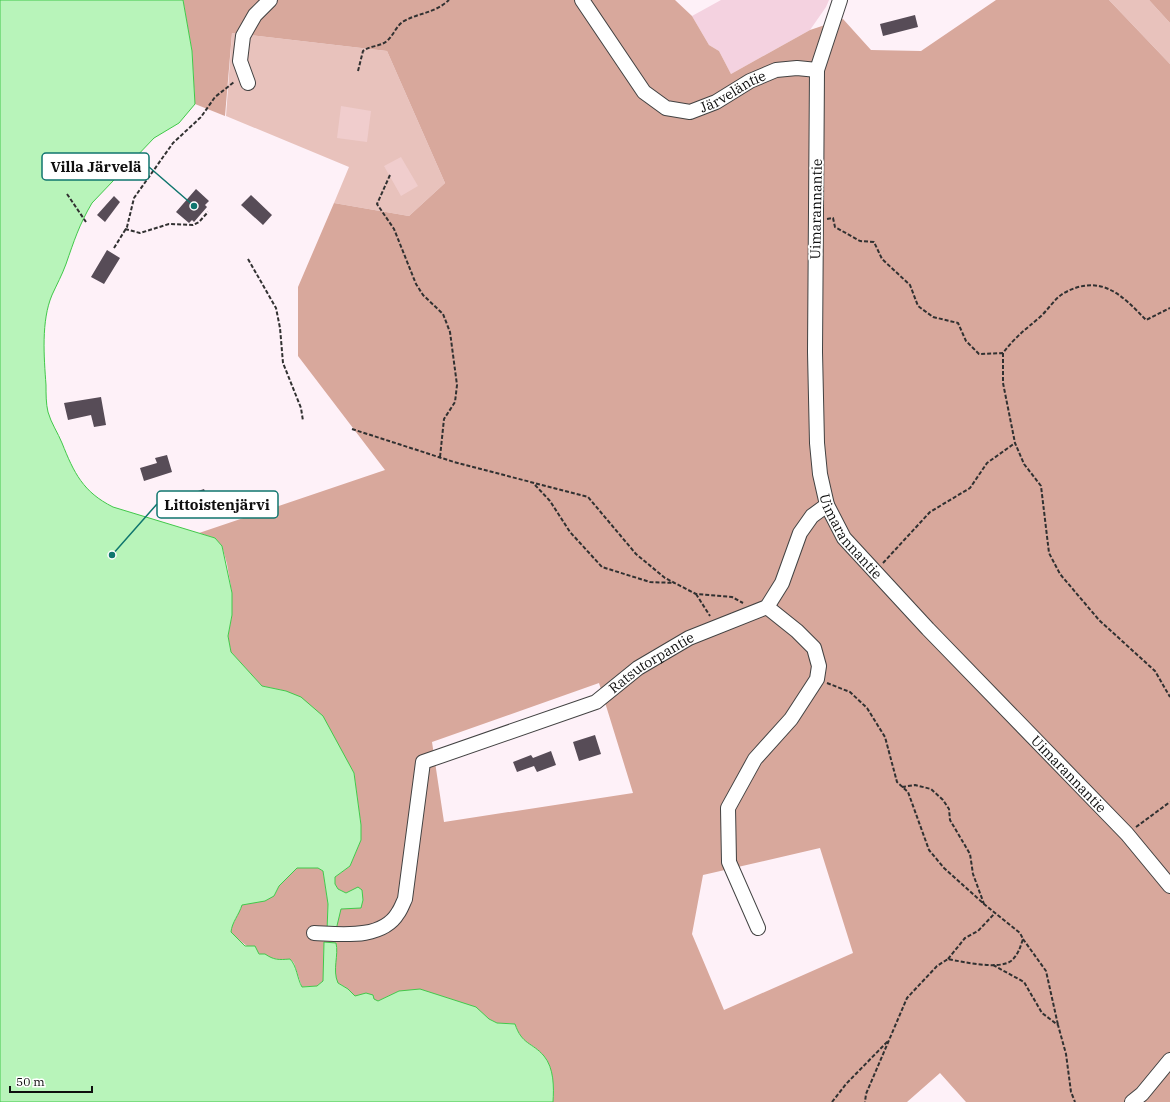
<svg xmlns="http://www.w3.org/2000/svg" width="1170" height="1102" font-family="'IBM Plex Serif',serif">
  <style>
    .farmland { fill: #f4d2e0 }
    .green { fill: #e8c2bc }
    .forest { fill: #d8a89c; fill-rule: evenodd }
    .pitch { fill: #f0cdcd }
    .water { fill: #b8f4ba; stroke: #41c84a }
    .building { fill: #574c57 }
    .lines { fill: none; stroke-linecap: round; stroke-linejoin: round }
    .minor-casing { stroke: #424242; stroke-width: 16 }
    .path { stroke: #313131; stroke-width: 2; stroke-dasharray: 4 2; stroke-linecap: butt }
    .minor { stroke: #fff; stroke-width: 14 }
    .labels { text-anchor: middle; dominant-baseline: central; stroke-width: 4; stroke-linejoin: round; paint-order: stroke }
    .street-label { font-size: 14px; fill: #0f0f0f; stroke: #fff }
    .leader { fill: none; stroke: #0f766e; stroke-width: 1.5 }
    .callout-dot { fill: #0f766e; stroke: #fff; stroke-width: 1.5 }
    .callout { fill: #fff; stroke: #0f766e; stroke-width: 1.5 }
    .callout-label { font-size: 15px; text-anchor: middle; font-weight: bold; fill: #0f0f0f }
  </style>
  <rect width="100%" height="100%" fill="#fef1f8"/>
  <path class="farmland" d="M721 0H829L826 7 810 30 731 74 719 51 709 45 692 16Z"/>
  <path class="green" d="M1109 0H1149L1170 23V64Z
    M232 33 387 51 445 183 409 216 334 203 349 167 226 116Z"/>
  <path class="forest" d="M183 0H675L692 16 709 45 719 51 731 74 810 30 843 19 871 50 921 51 996 0H1109L1170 64V1102H966L940 1073 907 1102H553C554 1087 554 1068 544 1056 532 1042 522 1045 515 1024L497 1023 489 1019 475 1007 432 993 399 991 378 1001 355 996 348 989 338 983 336 979 335 957 337 947 324 942 323 981 317 986 302 987 294 963 290 959C265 962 247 948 231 932 232 922 239 915 242 905L274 896 279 886 297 868H318L323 871 328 904 327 931 341 909 349 908 354 890 346 893 338 889 335 884V877L350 866 361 840V825L354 773 344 756 286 691 262 686 231 652 228 636 232 615V593L227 564 222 546 215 538 199 533 385 470 298 356V287L334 203 409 216 445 183 387 51 232 33 225 116 195 104 192 51ZM599 683 633 793 444 822 432 742ZM820 848 853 953 724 1010 692 934 703 875Z
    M1149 0H1170V23Z"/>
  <path class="pitch" d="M341 106 371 111 367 142 337 138Z
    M401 157 418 186 401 196 384 166Z"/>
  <path class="water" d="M0 0H183L192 51 195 104 179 123 154 138 92 203C79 225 74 241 66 264 62 275 57 284 52 295 41 321 44 357 46 385 46 394 46 404 48 412 51 423 58 433 62 443 74 473 83 492 113 507L215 538 222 546 232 593V615L228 636 231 652 262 686 286 691 301 697 323 716 354 773 361 825V840L350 866 335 877V884L338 889 346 893 358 887 362 890 363 900 361 908 341 909 336 930 327 931 328 904 323 871 318 868H297L279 886 274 896 265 901 242 905C239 915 232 922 231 932L245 946H255L259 954H265C274 960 278 960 290 959 297 966 297 978 302 987L317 986 323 981 324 942 336 943C339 955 332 970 338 983L348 989 355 996 366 993 373 995 374 999 378 1001 399 991 420 989 476 1007 489 1019 497 1023 515 1024C522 1045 532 1042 544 1056 554 1068 554 1087 553 1102H0Z"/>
  <path class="building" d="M915 15 918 27 883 36 880 24Z
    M196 189 209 201 205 205 207 207 194 222 192 220 189 223 176 212Z
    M251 195 272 215 263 225 241 205Z
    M114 196 120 202 105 222 97 215Z
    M107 250 120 258 104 284 91 277Z
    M101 397 106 425 94 427 91 415 68 420 64 403Z
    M167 455 172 472 144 481 140 468 157 463 155 458Z
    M204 489 209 501 196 505 192 493Z
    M595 735 601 754 579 761 573 742Z
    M551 751 556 765 537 772 534 766 517 772 513 762 531 755 533 758Z"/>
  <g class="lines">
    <defs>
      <g id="minor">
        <path id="s1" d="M582 0 644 92 666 108 690 112 716 102 750 81 776 70 797 68 817 70 840 0"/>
        <path id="s2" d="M817 70 815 352 817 443 820 474 827 505 844 538 928 629 1127 834 1170 886"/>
        <path d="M248 83 240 61 243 36 255 15 270 0"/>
        <path d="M758 928 729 862 728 808 755 759 791 719 817 679 819 666 814 648 797 631 767 607"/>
        <path id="s3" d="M314 933C340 934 382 940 398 913 401 909 403 903 405 899L423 762 596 702 638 668 689 638 767 607 782 583 800 533 812 516 827 505"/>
        <path d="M1132 1102 1142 1094 1170 1060"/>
      </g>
    </defs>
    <use href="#minor" class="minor-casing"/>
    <path class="path" d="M358 71 363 51C371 45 381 47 388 40 394 34 397 25 404 21 421 12 433 14 449 0
      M390 175 377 204 394 229 416 284 423 295 443 314 450 332 457 385 455 402 444 419 440 457
      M67 194 86 222
      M827 219 833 218 835 227 860 241 874 242 882 259 910 285 918 306 933 317 958 323 966 341 979 354 1003 353C1016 336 1025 330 1040 317 1048 310 1055 298 1064 293 1101 273 1122 295 1146 320L1170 308
      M125 229 140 233 169 224 193 225 199 222 208 212
      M114 248 127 227 134 198 173 143 201 117 215 97 234 82
      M248 259 276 308 280 328 283 363 301 408 303 421
      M1003 353V383L1015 443 1024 464 1041 486 1049 553 1060 574 1099 620 1155 671 1170 697
      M352 429 454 462 588 497 636 554 665 578 696 594 732 597 743 603
      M535 485 550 501 570 532 602 567 650 582 675 583
      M883 563 930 512 970 488 987 463 1015 443
      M696 594 710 616
      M827 683 850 692 867 708 885 737 897 782 908 792 929 850 944 868 984 904 1020 933 1023 939C1020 948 1018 955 1011 961 999 970 963 962 948 959L937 966 907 998 866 1094 865 1102
      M902 787 915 785 931 789 943 800 949 809 950 820 970 854 973 874 984 904
      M1136 827 1170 802
      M1023 939 1046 971 1058 1025
      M948 959 965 938 978 931 995 913
      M993 965 1024 982 1042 1013 1058 1025 1066 1054 1071 1092 1075 1102
      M832 1102 846 1084 888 1041"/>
    <use href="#minor" class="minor"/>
  </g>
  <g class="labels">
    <g class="street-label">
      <text stroke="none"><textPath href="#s1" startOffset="210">Järveläntie</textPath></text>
      <text transform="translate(816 209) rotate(-89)">Uimarannantie</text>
      <text stroke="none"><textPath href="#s2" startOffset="475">Uimarannantie</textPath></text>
      <text stroke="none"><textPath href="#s3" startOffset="496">Ratsutorpantie</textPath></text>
      <text stroke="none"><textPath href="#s2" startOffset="799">Uimarannantie</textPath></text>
    </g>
  </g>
  <path class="leader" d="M194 206L149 167M112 555L157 504"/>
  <g class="callout-dot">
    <circle cx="194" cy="206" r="4"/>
    <circle cx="112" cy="555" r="4"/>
  </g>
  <g class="callout">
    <rect x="42" y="153" width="107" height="27" rx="4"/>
    <rect x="157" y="491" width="121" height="27" rx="4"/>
  </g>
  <g class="callout-label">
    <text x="96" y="172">Villa Järvelä</text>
    <text x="217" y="510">Littoistenjärvi</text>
  </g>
  <path d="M10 1086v6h82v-6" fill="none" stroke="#0f0f0f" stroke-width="2"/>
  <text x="16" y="1086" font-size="12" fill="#0f0f0f" stroke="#ffffff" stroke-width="3" paint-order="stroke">50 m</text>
</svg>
